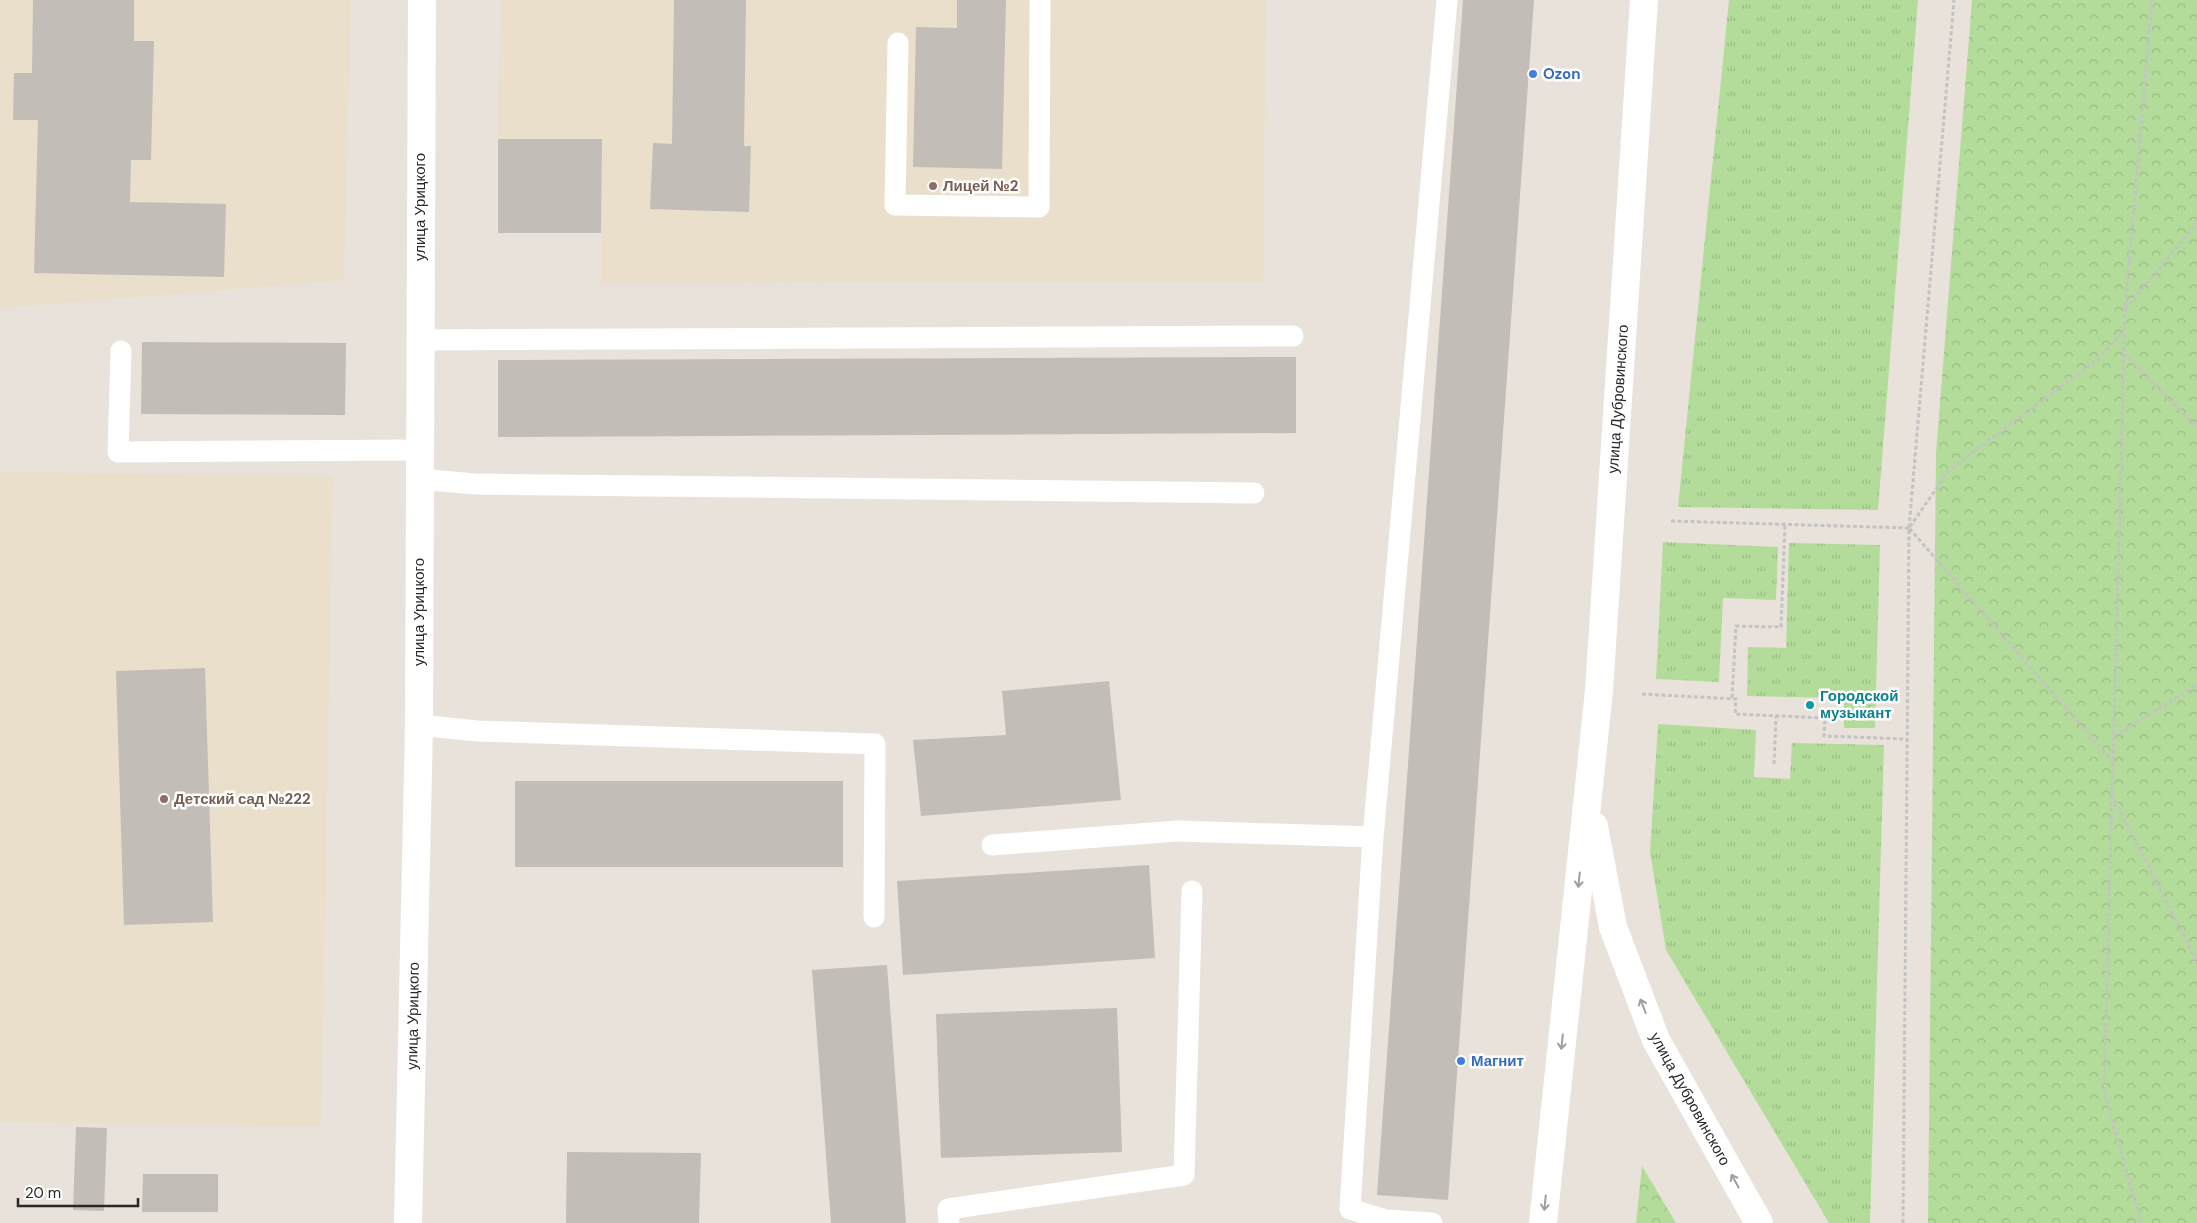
<svg xmlns="http://www.w3.org/2000/svg" width="2197" height="1223" font-family="'DM Sans',sans-serif">
  <style>
    .education { fill: #eadfcb }
    .grass { fill: url(#grass-tufts) }
    .park { fill: url(#park-crowns) }
    .building { fill: #c2bdb6 }
    .lines { fill: none; stroke-linecap: round; stroke-linejoin: round }
    .path { stroke: #c3c3c3; stroke-width: 3; stroke-dasharray: 4 2.5; stroke-linecap: butt }
    .lane { stroke: #fff; stroke-width: 21 }
    .street { stroke: #fff; stroke-width: 28 }
    .secondary { stroke: #fff; stroke-width: 28 }
    .oneway { stroke: #9e9e9e }
    .shop-dot { fill: #3f7fe0; stroke: #fff; stroke-width: 2 }
    .education-dot { fill: #8d6e63; stroke: #fff; stroke-width: 2 }
    .culture-dot { fill: #0f9aa8; stroke: #fff; stroke-width: 2 }
    .labels { text-anchor: middle; dominant-baseline: central; stroke-width: 5; stroke-linejoin: round; paint-order: stroke }
    .shop-label { font-size: 15px; font-weight: bold; fill: #366cbe; stroke: #fff; text-anchor: start }
    .education-label { font-size: 15px; font-weight: bold; fill: #785e54; stroke: #fff; text-anchor: start }
    .street-label { font-size: 15px; fill: #282828; stroke: #fff }
    .culture-label { font-size: 15px; font-weight: bold; fill: #0d838f; stroke: #fff; text-anchor: start }
  </style>
  <defs>
    <pattern id="grass-tufts" width="24" height="20" patternUnits="userSpaceOnUse" patternTransform="scale(1.25)"><rect width="24" height="20" fill="#b3dc9b"/><path d="M3 7l-1-3M5 7V3M7 7l1-3M15 17l-1-3M17 17v-4M19 17l1-3" fill="none" stroke="#9abd86"/></pattern>
    <pattern id="park-crowns" width="20" height="18" patternUnits="userSpaceOnUse" patternTransform="scale(1.25)"><rect width="20" height="18" fill="#b3dc9b"/><path d="M2 6a3 3 0 1 1 6 0M12 15a3 3 0 1 1 6 0" fill="none" stroke="#9abd86"/></pattern>
  </defs>
  <rect width="100%" height="100%" fill="#e9e2da"/>
  <path class="education" d="M0 0H351L344 280 0 308Z
    M500 0H1266L1263 282 601 283 602 139H498Z
    M0 472 333 477 321 1126 0 1122Z"/>
  <path class="grass" d="M1729 0H1918L1878 510 1678 507Z
    M1663 542 1778 547 1776 600 1723 598 1719 682 1656 679Z
    M1789 543 1880 545 1875 728H1844V698L1747 696 1748 647 1786 648Z
    M1658 724 1756 730 1754 777 1790 779 1792 743 1884 745 1870 1223H1829L1666 950 1650 852Z"/>
  <path class="park" d="M1972 0H2197V1223H1928L1936 453Z
    M1642 1166 1676 1223H1636Z"/>
  <path class="building" d="M33 0H134V41H154L151 160H131L130 202 226 204 224 277 34 273 38 120H13L14 73H32Z
    M674 0H746L744 146H751L749 212 650 209 653 143 672 144Z
    M957 0H1006L1002 169 913 167 916 27 957 28Z
    M1463 0H1534L1448 1200 1377 1195Z
    M498 139H602L601 233H498Z
    M142 342 346 343 345 415 141 414Z
    M1296 357V433L498 437V360Z
    M205 668 213 922 124 925 116 671Z
    M1109 681 1121 800 921 816 913 740 1006 735 1002 691Z
    M515 781H843V867H515Z
    M1149 865 1155 958 903 975 897 881Z
    M887 965 906 1223H831L812 970Z
    M1117 1008 1122 1152 941 1158 936 1014Z
    M76 1127 107 1128 104 1211 73 1210Z
    M567 1152 701 1153 699 1223H566Z
    M143 1174H218V1212H142Z"/>
  <g class="lines">
    <path class="path" d="M2125 309 2197 223
      M2124 353 2197 427
      M1671 521 1909 528
      M1642 694 1736 699 1735 714 1825 718 1824 736 1907 739
      M1732 698 1736 626 1781 627 1785 525
      M2114 736 2197 685
      M2113 762 1909 528 1950 469 2098 359 2123 332
      M1774 764 1776 716
      M2112 795 2197 962
      M1903 1223 1909 528 1954 0
      M2141 1223 2104 1092 2125 310 2152 0"/>
    <path class="lane" d="M898 43 895 205 1039 207 1040 0
      M419 340 1293 336
      M121 351 118 452 418 450
      M419 479 475 484 1254 493
      M419 725 477 731 875 744 874 917
      M992 845 1178 831 1373 837
      M949 1223 948 1209 1184 1175 1192 891
      M1432 1223 1386 1220 1350 1209 1373 837 1447 0"/>
    <path class="street" d="M408 1223 419 725 422 0"/>
    <path class="secondary" d="M1594 826 1613 927 1656 1040 1759 1223
      M1543 1223 1599 691 1644 0"/>
  </g>
  <defs><path id="oneway-shaft" d="M-6 0H5M1.5-3L5.5 0L1.5 3" fill="none" stroke-width="1.6" stroke-linecap="round" stroke-linejoin="round" transform="scale(1.25)"/></defs>
  <g class="oneway">
    <use href="#oneway-shaft" transform="translate(1579 880) rotate(96)"/>
    <use href="#oneway-shaft" transform="translate(1643 1006) rotate(-111)"/>
    <use href="#oneway-shaft" transform="translate(1562 1042) rotate(96)"/>
    <use href="#oneway-shaft" transform="translate(1735 1181) rotate(-119)"/>
    <use href="#oneway-shaft" transform="translate(1545 1203) rotate(96)"/>
  </g>
  <g class="shop-dot">
    <circle cx="1533" cy="74" r="5"/>
    <circle cx="1461" cy="1061" r="5"/>
  </g>
  <g class="education-dot">
    <circle cx="933" cy="186" r="5"/>
    <circle cx="164" cy="799" r="5"/>
  </g>
  <circle class="culture-dot" cx="1810" cy="705" r="5"/>
  <g class="labels">
    <g class="shop-label">
      <text x="1543" y="74">Ozon</text>
      <text x="1471" y="1061">Магнит</text>
    </g>
    <g class="education-label">
      <text x="943" y="186">Лицей №2</text>
      <text x="174" y="799">Детский сад №222</text>
    </g>
    <g class="street-label">
      <text transform="translate(420 207) rotate(-90)">улица Урицкого</text>
      <text transform="translate(1618 399) rotate(-86)">улица Дубровинского</text>
      <text transform="translate(419 612) rotate(-90)">улица Урицкого</text>
      <text transform="translate(413 1016) rotate(-89)">улица Урицкого</text>
      <text transform="translate(1690 1099) rotate(61)">улица Дубровинского</text>
    </g>
    <g class="culture-label">
      <text x="1820" y="696">Городской<tspan x="1820" dy="17">музыкант</tspan></text>
    </g>
  </g>
  <path d="M18 1198v8h120v-8" fill="none" stroke="#282828" stroke-width="2.5"/>
  <text x="25" y="1198" font-size="15" fill="#282828" stroke="#ffffff" stroke-width="4" paint-order="stroke">20 m</text>
</svg>
